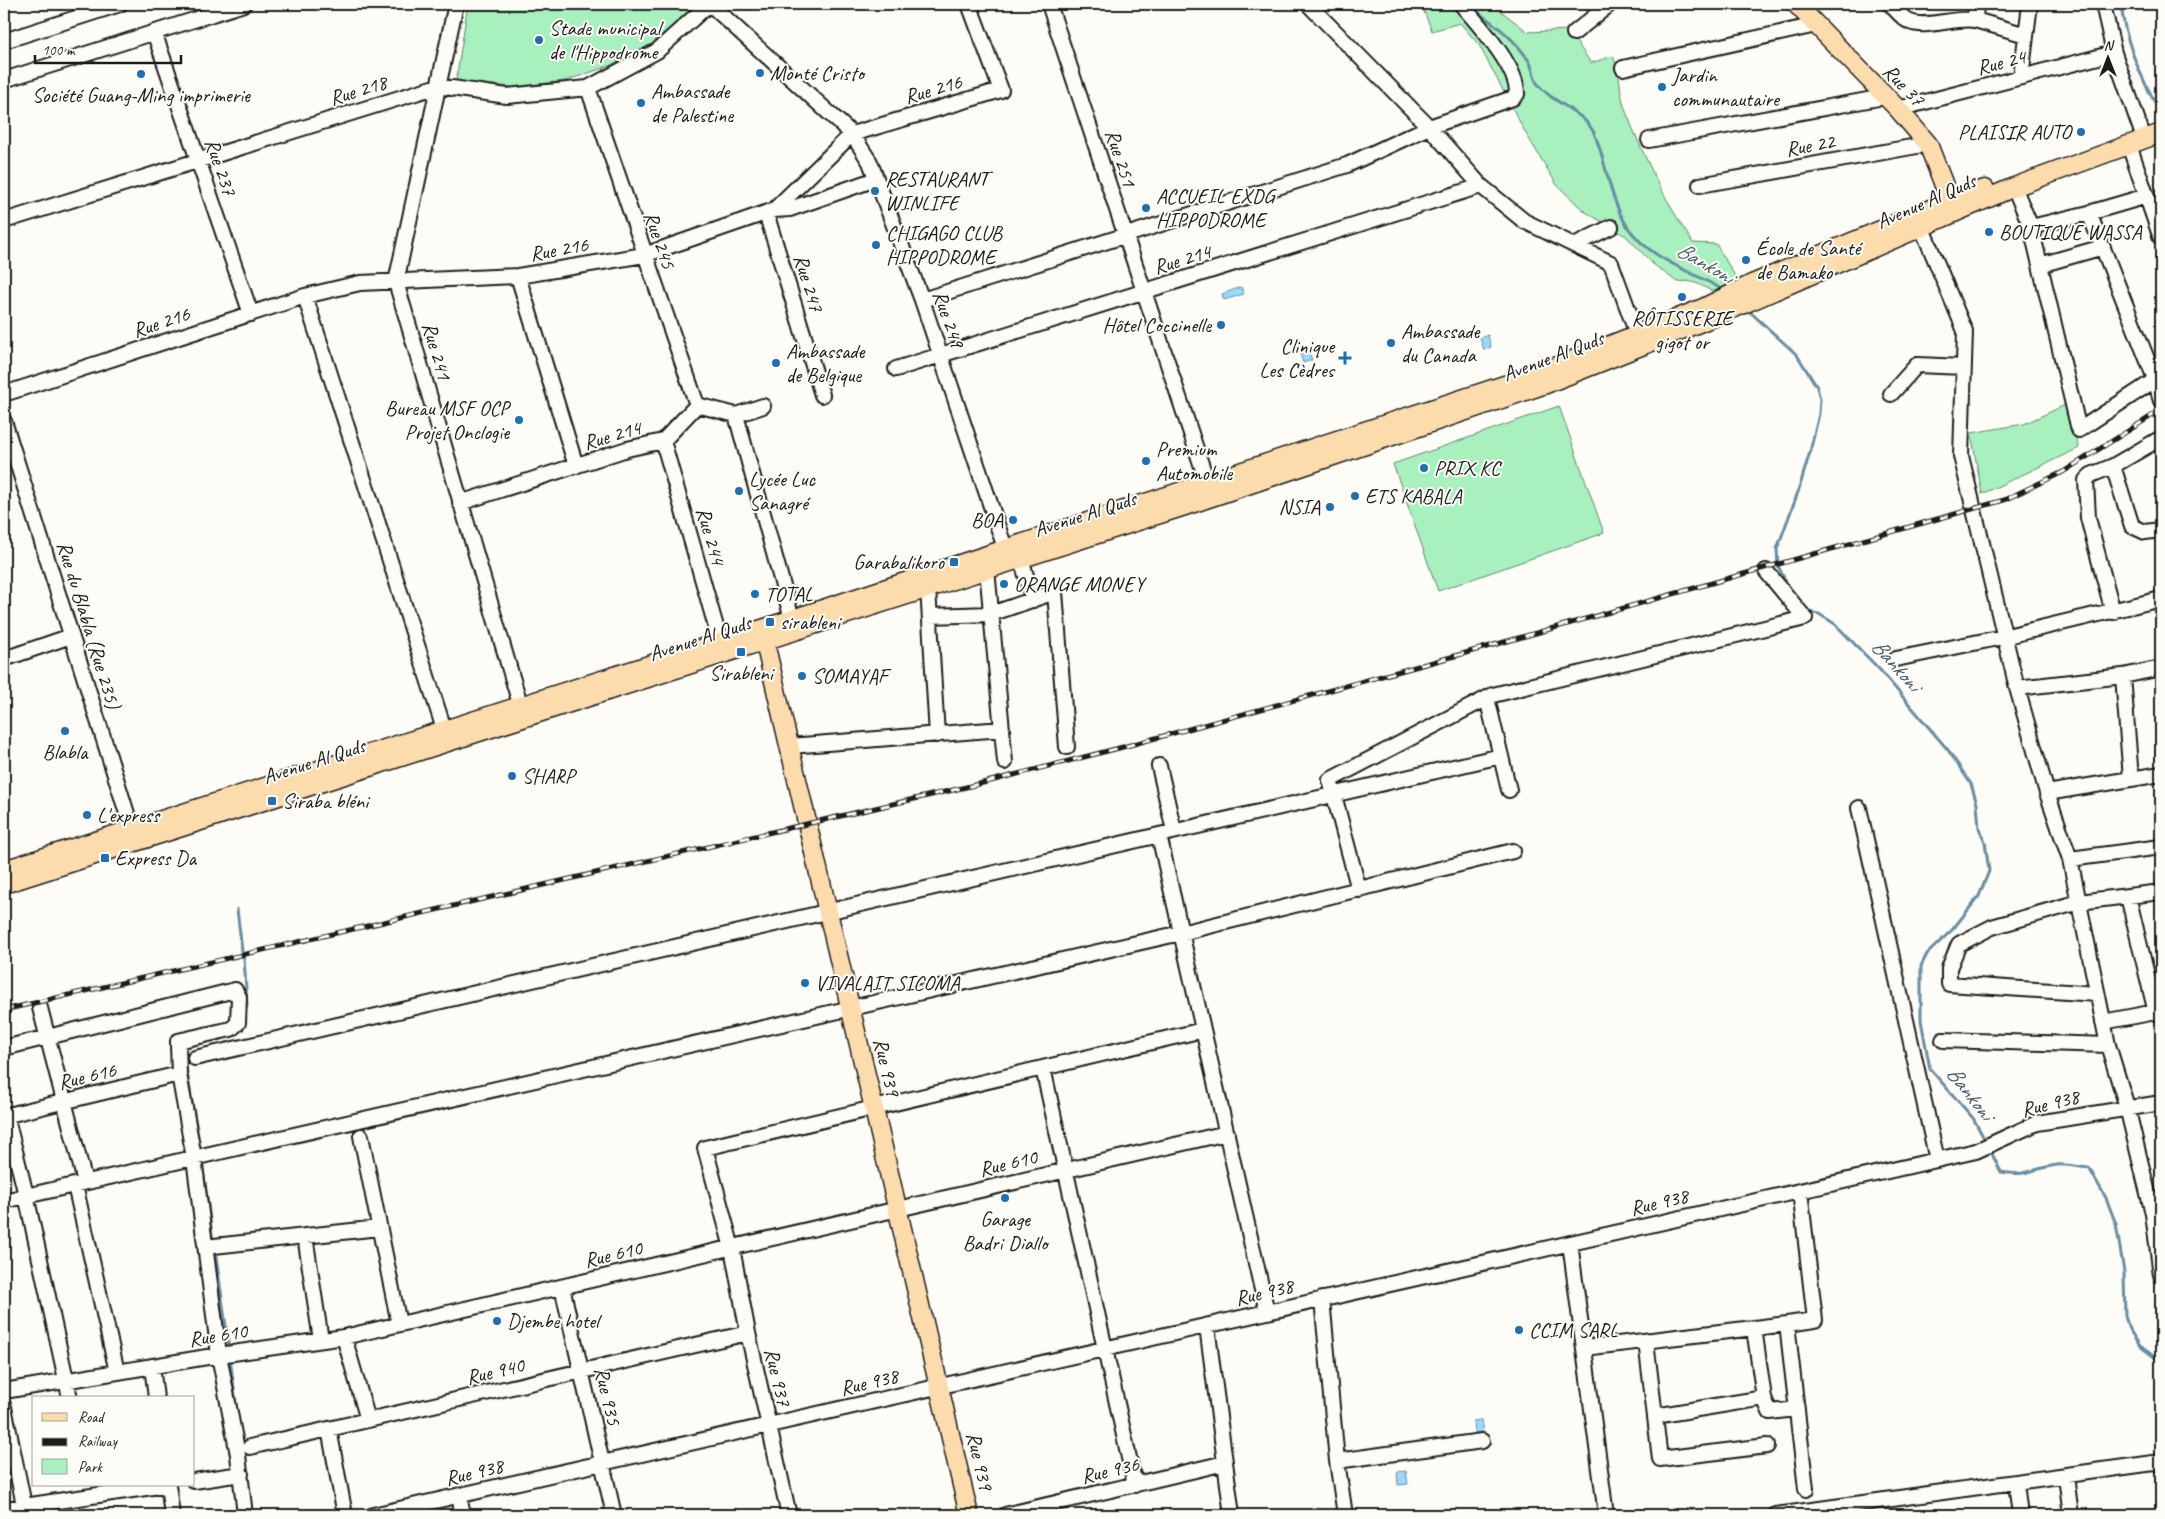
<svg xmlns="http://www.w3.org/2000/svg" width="2165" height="1519" font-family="Caveat,sans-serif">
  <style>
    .green { fill: #a8f0be; stroke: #62866d }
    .water { fill: #9ad8fc; stroke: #688da2 }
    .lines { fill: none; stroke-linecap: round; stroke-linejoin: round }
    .stream { stroke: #688da2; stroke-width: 3 }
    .minor-casing { stroke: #1c1c1c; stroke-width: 18 }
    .major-casing { stroke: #1c1c1c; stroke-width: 21 }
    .minor { stroke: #fdfcf7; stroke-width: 14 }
    .major { stroke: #fcdcac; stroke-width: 18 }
    .rail-casing { stroke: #1c1c1c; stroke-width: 5 }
    .rail { stroke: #fdfcf7; stroke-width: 3; stroke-dasharray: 9; stroke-linecap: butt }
    .poi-dot { fill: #1f6fb2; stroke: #fdfcf7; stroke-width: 2 }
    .labels { text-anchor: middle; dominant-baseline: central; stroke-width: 4; stroke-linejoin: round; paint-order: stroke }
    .poi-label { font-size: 21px; fill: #1c1c1c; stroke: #fdfcf7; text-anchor: start }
    .street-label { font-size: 21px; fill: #1c1c1c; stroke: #fdfcf7 }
    .water-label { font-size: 22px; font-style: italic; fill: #485e6a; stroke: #fdfcf7 }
  </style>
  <rect width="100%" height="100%" fill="#fdfcf7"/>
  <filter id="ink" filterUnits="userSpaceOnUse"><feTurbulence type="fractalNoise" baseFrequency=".02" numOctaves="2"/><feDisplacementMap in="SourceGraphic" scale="10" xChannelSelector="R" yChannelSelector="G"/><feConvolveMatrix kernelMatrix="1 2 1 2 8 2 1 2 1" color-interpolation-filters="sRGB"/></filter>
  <g filter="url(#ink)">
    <path class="green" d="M468 4H693L695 5 654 43 609 66 565 81 512 87 456 81Z
      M1421 4H1492L1528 32 1568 30 1591 63 1613 56C1621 72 1619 92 1625 109 1643 156 1665 200 1693 243L1716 244 1738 281 1713 292C1701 285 1692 279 1677 282L1653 264 1626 236 1584 211 1557 185 1525 132 1479 45 1460 23 1432 31Z
      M2065 405 2079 448 1982 494 1971 433 2024 424Z
      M1559 406 1604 533 1438 591 1393 464Z"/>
    <path class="water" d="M1241 287 1244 294 1224 300 1222 294Z
      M1488 335 1491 347 1484 350 1480 338Z
      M1307 345 1312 360 1303 363 1298 348Z
      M1481 1420 1483 1432 1474 1433 1473 1421Z
      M1406 1471 1408 1484 1398 1485 1397 1472Z"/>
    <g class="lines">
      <path class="stream" d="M2121 4C2125 43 2141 79 2161 113
        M1474 10C1496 24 1515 39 1529 61 1533 68 1533 76 1537 83 1551 103 1583 110 1594 133 1608 165 1610 208 1634 235 1657 262 1694 272 1723 290
        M1748 310 1797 355 1817 387 1820 399 1819 414 1810 452 1798 492 1777 549 1778 566 1791 592
        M1807 612 1819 614 1835 624 1880 670 1948 750 1971 784 1977 804 1979 828 1985 842 1989 871 1979 896 1953 929 1927 954 1921 966V1020L1930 1069 1973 1118 1986 1142
        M237 909 242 951
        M244 958 247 1005 244 1015
        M185 1061 201 1153
        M1989 1148 2001 1172C2027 1177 2034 1168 2057 1165 2067 1164 2079 1167 2089 1168L2106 1198 2116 1224 2124 1272 2125 1316 2129 1329 2140 1346 2161 1362
        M202 1161 213 1242
        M215 1250 229 1347
        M230 1358 238 1419"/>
      <defs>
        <path id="minor" d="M456 4 396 282 520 704
          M710 4 852 134 870 162 922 300 1008 557
          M1049 4 1210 491
          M1308 4 1429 127 1481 186 1524 221 1611 263 1637 334
          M1890 4C1896 10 1903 19 1910 22 1926 29 1955 17 1975 20
          M1976 4 1975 20 2026 35
          M2103 4 2114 53 2141 130
          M154 32 251 314
          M1574 33 1610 4
          M4 41 120 4
          M1623 68 1816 25
          M2021 77 2030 4
          M4 80 244 4
          M588 88 697 405
          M1898 109 2114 53
          M1649 140 1884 97
          M2129 145 2161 238
          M1700 185 1928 144
          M2014 187 2031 227 2079 430 2161 376
          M774 210 790 209 876 179
          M766 213 822 395
          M2089 213 2155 379 2161 401
          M4 221 438 86 507 96 588 88 657 51 709 4
          M2031 227 2089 213 2147 196
          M1922 228 1965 331 1961 456 2017 688 2047 793 2070 859 2108 1045 2127 1107 2153 1214
          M1574 245 1611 227
          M2040 265 2103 247
          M518 276 576 466
          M305 296 444 729
          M922 300 1347 165 1429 127 1513 98 1517 94C1518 67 1478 24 1461 4
          M896 369 1481 186
          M4 394 305 296 360 283 518 276 644 255 774 210 852 134 1001 90 969 4
          M1891 394 1917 365 1964 367
          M736 415 792 619
          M4 421 135 839
          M663 441 720 641
          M2113 466 2132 526 2145 532 2161 530
          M460 503 627 449 663 441 697 405 736 415 763 406
          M1021 558 1033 600
          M987 569 1005 762
          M928 588 937 735
          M2113 612 2088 518 2086 480 2091 475 2113 466 2161 438
          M930 616 991 614 1055 592 1067 747
          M4 659 71 636
          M1896 659 2003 637 2161 599
          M2123 676 2131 779
          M2017 688 2123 676 2161 668
          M1487 698 1509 790
          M790 746 1002 729
          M1159 766 1174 831
          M2047 793 2161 774
          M1859 808 1937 1160
          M1159 835 1267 1312
          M2070 859 2161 847
          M1359 890 1330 780 1493 695 1805 618 1766 571
          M2128 896 2156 1013
          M2097 994 1949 984V968L1959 944 1992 927 2079 902 2161 892
          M40 1008 85 1182
          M2103 1022 2161 1011
          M1943 1040 2108 1045
          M4 1048 235 990 239 997 238 1023 231 1029 178 1041V1045L179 1074 194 1158 219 1355 238 1455 245 1515
          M195 1058 1501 756
          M1043 1068 1135 1485
          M6 1115 26 1195 70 1398
          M4 1116 179 1074
          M361 1136 399 1324
          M75 1185 117 1372
          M2161 1198 2153 1214 2161 1275
          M4 1201 1181 933 1513 851
          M305 1236 321 1340
          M1570 1243 1606 1515
          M205 1247 379 1228
          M562 1287 614 1515
          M1322 1299 1337 1461 1345 1515
          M1787 1324 1815 1320 1800 1191
          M1207 1326 1232 1515
          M1754 1328 1787 1324 1806 1489
          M344 1337 368 1420
          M1646 1341 1660 1459 1767 1446
          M1584 1348 1754 1328 1764 1398 1770 1412 1797 1409
          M152 1366 156 1398
          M4 1391 219 1355 344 1337 1227 1133
          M4 1407 26 1515
          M1655 1416 1764 1398
          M329 1429 345 1515
          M250 1447 748 1333
          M1337 1461 1482 1441
          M2066 1476 2071 1515
          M194 1481 241 1474
          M2016 1483 2020 1515
          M168 1485 172 1515
          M459 1496 463 1515
          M4 1509 166 1485
          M373 1515 1976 1151 2037 1123 2161 1103
          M789 1515 748 1333 732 1248 705 1148 1203 1030
          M1005 1515 1225 1463
          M1776 1515 2161 1462"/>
        <path id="major" d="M1796 4 1898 109 1928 144 1954 211
          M762 630 969 1515
          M4 870 762 629 1535 375 1703 308 1752 284 1952 200 1985 189
          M4 884 1185 506 1546 384 1709 319 2014 187 2161 133"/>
      </defs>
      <use href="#minor" class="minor-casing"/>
      <use href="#major" class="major-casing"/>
      <use href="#minor" class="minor"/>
      <use href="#major" class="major"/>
      <defs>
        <path id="rail" d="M4 1010 979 784 1123 747 1462 654 2004 500 2063 472 2161 410"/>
      </defs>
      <use href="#rail" class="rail-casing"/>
      <use href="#rail" class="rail"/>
    </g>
  </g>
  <g class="poi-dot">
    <circle cx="539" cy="40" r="5"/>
    <circle cx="760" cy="73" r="5"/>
    <circle cx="141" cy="74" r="5"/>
    <circle cx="1662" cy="87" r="5"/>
    <circle cx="641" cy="103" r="5"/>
    <circle cx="2081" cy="132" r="5"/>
    <circle cx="875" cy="191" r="5"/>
    <circle cx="1146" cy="208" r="5"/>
    <circle cx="1989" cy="232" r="5"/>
    <circle cx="876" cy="245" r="5"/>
    <circle cx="1746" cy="260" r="5"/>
    <circle cx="1682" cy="297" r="5"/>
    <circle cx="1221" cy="325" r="5"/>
    <circle cx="1391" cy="343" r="5"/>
    <path d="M1342.5 350.5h5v5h5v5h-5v5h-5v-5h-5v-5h5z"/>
    <circle cx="776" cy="363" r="5"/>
    <circle cx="519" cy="420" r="5"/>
    <circle cx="1146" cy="461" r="5"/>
    <circle cx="1424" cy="468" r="5"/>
    <circle cx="739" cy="491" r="5"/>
    <circle cx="1355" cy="496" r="5"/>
    <circle cx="1330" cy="507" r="5"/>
    <circle cx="1013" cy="520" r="5"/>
    <rect x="949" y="557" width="10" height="10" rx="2.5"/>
    <circle cx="1004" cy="584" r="5"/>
    <circle cx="755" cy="594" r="5"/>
    <rect x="765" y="617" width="10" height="10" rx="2.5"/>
    <rect x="736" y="647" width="10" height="10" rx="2.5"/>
    <circle cx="802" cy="676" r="5"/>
    <circle cx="65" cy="731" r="5"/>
    <circle cx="512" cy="776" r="5"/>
    <rect x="267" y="796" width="10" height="10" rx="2.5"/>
    <circle cx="87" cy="815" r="5"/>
    <rect x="100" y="853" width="10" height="10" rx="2.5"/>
    <circle cx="805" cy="983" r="5"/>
    <circle cx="1005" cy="1198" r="5"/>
    <circle cx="497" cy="1321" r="5"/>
    <circle cx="1519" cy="1330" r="5"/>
  </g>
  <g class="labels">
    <g class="poi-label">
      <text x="549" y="28">Stade municipal<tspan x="549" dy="24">de l'Hippodrome</tspan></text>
      <text x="770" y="73">Monté Cristo</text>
      <text x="1672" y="75">Jardin<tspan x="1672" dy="24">communautaire</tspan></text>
      <text x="651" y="91">Ambassade<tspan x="651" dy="24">de Palestine</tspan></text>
      <text x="141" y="95" text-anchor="middle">Société Guang-Ming imprimerie</text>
      <text x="2071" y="132" text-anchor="end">PLAISIR AUTO</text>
      <text x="885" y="179">RESTAURANT<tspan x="885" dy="24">WINLIFE</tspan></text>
      <text x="1156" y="196">ACCUEIL EXDG<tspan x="1156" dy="24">HIPPODROME</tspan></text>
      <text x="1999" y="232">BOUTIQUE WASSA</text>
      <text x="886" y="233">CHIGAGO CLUB<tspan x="886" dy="24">HIPPODROME</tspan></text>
      <text x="1756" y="248">École de Santé<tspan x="1756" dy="24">de Bamako</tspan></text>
      <text x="1682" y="318" text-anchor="middle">RÔTISSERIE<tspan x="1682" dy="24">gigot or</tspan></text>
      <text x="1211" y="325" text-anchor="end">Hôtel Coccinelle</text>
      <text x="1401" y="331">Ambassade<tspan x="1401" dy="24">du Canada</tspan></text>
      <text x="1334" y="346" text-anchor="end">Clinique<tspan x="1334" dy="24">Les Cèdres</tspan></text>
      <text x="786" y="351">Ambassade<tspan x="786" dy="24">de Belgique</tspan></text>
      <text x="509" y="408" text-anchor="end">Bureau MSF OCP<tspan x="509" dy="24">Projet Onclogie</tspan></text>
      <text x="1156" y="449">Premium<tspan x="1156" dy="24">Automobile</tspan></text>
      <text x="1434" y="468">PRIX KC</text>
      <text x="749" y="479">Lycée Luc<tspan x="749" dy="24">Sanagré</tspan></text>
      <text x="1365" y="496">ETS KABALA</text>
      <text x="1320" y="507" text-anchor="end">NSIA</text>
      <text x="1003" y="520" text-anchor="end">BOA</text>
      <text x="944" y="562" text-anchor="end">Garabalikoro</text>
      <text x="1014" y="584">ORANGE MONEY</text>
      <text x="765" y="594">TOTAL</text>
      <text x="780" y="622">sirableni</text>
      <text x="741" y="673" text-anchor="middle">Sirableni</text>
      <text x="812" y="676">SOMAYAF</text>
      <text x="65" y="752" text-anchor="middle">Blabla</text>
      <text x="522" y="776">SHARP</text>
      <text x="282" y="801">Siraba bléni</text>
      <text x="97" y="815">L'express</text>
      <text x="115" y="858">Express Da</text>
      <text x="815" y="983">VIVALAIT SICOMA</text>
      <text x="1005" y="1219" text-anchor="middle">Garage<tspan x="1005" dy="24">Badri Diallo</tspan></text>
      <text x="507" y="1321">Djembe hotel</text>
      <text x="1529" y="1330">CCIM SARL</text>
    </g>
    <g class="street-label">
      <text transform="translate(2001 62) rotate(-14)">Rue 24</text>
      <text transform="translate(1904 85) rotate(46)">Rue 37</text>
      <text transform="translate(933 89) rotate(-16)">Rue 216</text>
      <text transform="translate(358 90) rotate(-17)">Rue 218</text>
      <text transform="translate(1810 145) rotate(-10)">Rue 22</text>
      <text transform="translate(1121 158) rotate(72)">Rue 251</text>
      <text transform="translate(221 167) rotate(71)">Rue 237</text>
      <text transform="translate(1926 201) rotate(-24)">Avenue Al Quds</text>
      <text transform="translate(660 240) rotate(71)">Rue 245</text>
      <text transform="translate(559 249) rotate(-10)">Rue 216</text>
      <text transform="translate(1182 259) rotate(-17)">Rue 214</text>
      <text transform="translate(809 283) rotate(73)">Rue 247</text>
      <text transform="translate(949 319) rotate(71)">Rue 249</text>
      <text transform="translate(161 322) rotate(-18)">Rue 216</text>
      <text transform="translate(437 351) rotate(74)">Rue 241</text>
      <text transform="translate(1553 356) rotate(-21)">Avenue Al Quds</text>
      <text transform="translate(612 435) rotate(-16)">Rue 214</text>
      <text transform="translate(1085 514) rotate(-18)">Avenue Al Quds</text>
      <text transform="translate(711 536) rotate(74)">Rue 244</text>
      <text transform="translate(89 625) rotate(73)">Rue du Blabla (Rue 235)</text>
      <text transform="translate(700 638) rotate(-18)">Avenue Al Quds</text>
      <text transform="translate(314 761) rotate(-18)">Avenue Al Quds</text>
      <text transform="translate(887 1067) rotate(77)">Rue 939</text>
      <text transform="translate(87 1076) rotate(-13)">Rue 616</text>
      <text transform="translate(2050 1103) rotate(-14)">Rue 938</text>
      <text transform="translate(1008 1163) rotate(-13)">Rue 610</text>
      <text transform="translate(1659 1202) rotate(-13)">Rue 938</text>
      <text transform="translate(613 1254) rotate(-13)">Rue 610</text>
      <text transform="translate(1264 1292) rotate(-13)">Rue 938</text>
      <text transform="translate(218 1335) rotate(-9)">Rue 610</text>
      <text transform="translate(495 1371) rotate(-13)">Rue 940</text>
      <text transform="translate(778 1377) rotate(77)">Rue 937</text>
      <text transform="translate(869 1382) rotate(-13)">Rue 938</text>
      <text transform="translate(608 1396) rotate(77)">Rue 935</text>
      <text transform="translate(980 1461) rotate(77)">Rue 939</text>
      <text transform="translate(1110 1470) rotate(-13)">Rue 936</text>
      <text transform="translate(474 1472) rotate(-13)">Rue 938</text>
    </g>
    <g class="water-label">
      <text transform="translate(1705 263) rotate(30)">Bankoni</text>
      <text transform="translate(1896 665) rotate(48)">Bankoni</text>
      <text transform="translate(1970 1093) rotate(52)">Bankoni</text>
    </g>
  </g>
  <rect width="2165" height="1519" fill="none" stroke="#fdfcf7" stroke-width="20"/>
  <rect x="10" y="10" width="2145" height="1499" fill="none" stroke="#1c1c1c" stroke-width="2" filter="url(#ink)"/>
  <rect x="32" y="1396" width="162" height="90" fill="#fdfcf7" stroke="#a3a29f"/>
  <rect x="42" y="1413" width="25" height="8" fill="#fcdcac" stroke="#a3a29f"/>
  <text x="78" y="1422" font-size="15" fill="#1c1c1c">Road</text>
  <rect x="42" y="1438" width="25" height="8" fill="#1c1c1c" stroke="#a3a29f"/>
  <text x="78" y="1446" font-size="15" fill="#1c1c1c">Railway</text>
  <rect x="42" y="1459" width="25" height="15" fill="#a8f0be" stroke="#a3a29f"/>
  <text x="78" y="1472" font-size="15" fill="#1c1c1c">Park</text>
  <g transform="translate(2108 58)" stroke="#fdfcf7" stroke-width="4" paint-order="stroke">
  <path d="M0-4L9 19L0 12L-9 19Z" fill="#1c1c1c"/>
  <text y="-8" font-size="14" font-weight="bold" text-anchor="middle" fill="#1c1c1c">N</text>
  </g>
  <path d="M35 55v8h146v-8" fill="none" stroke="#1c1c1c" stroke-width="2.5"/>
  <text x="42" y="55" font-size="15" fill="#1c1c1c" stroke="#fdfcf7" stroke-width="4" paint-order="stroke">100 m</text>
</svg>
